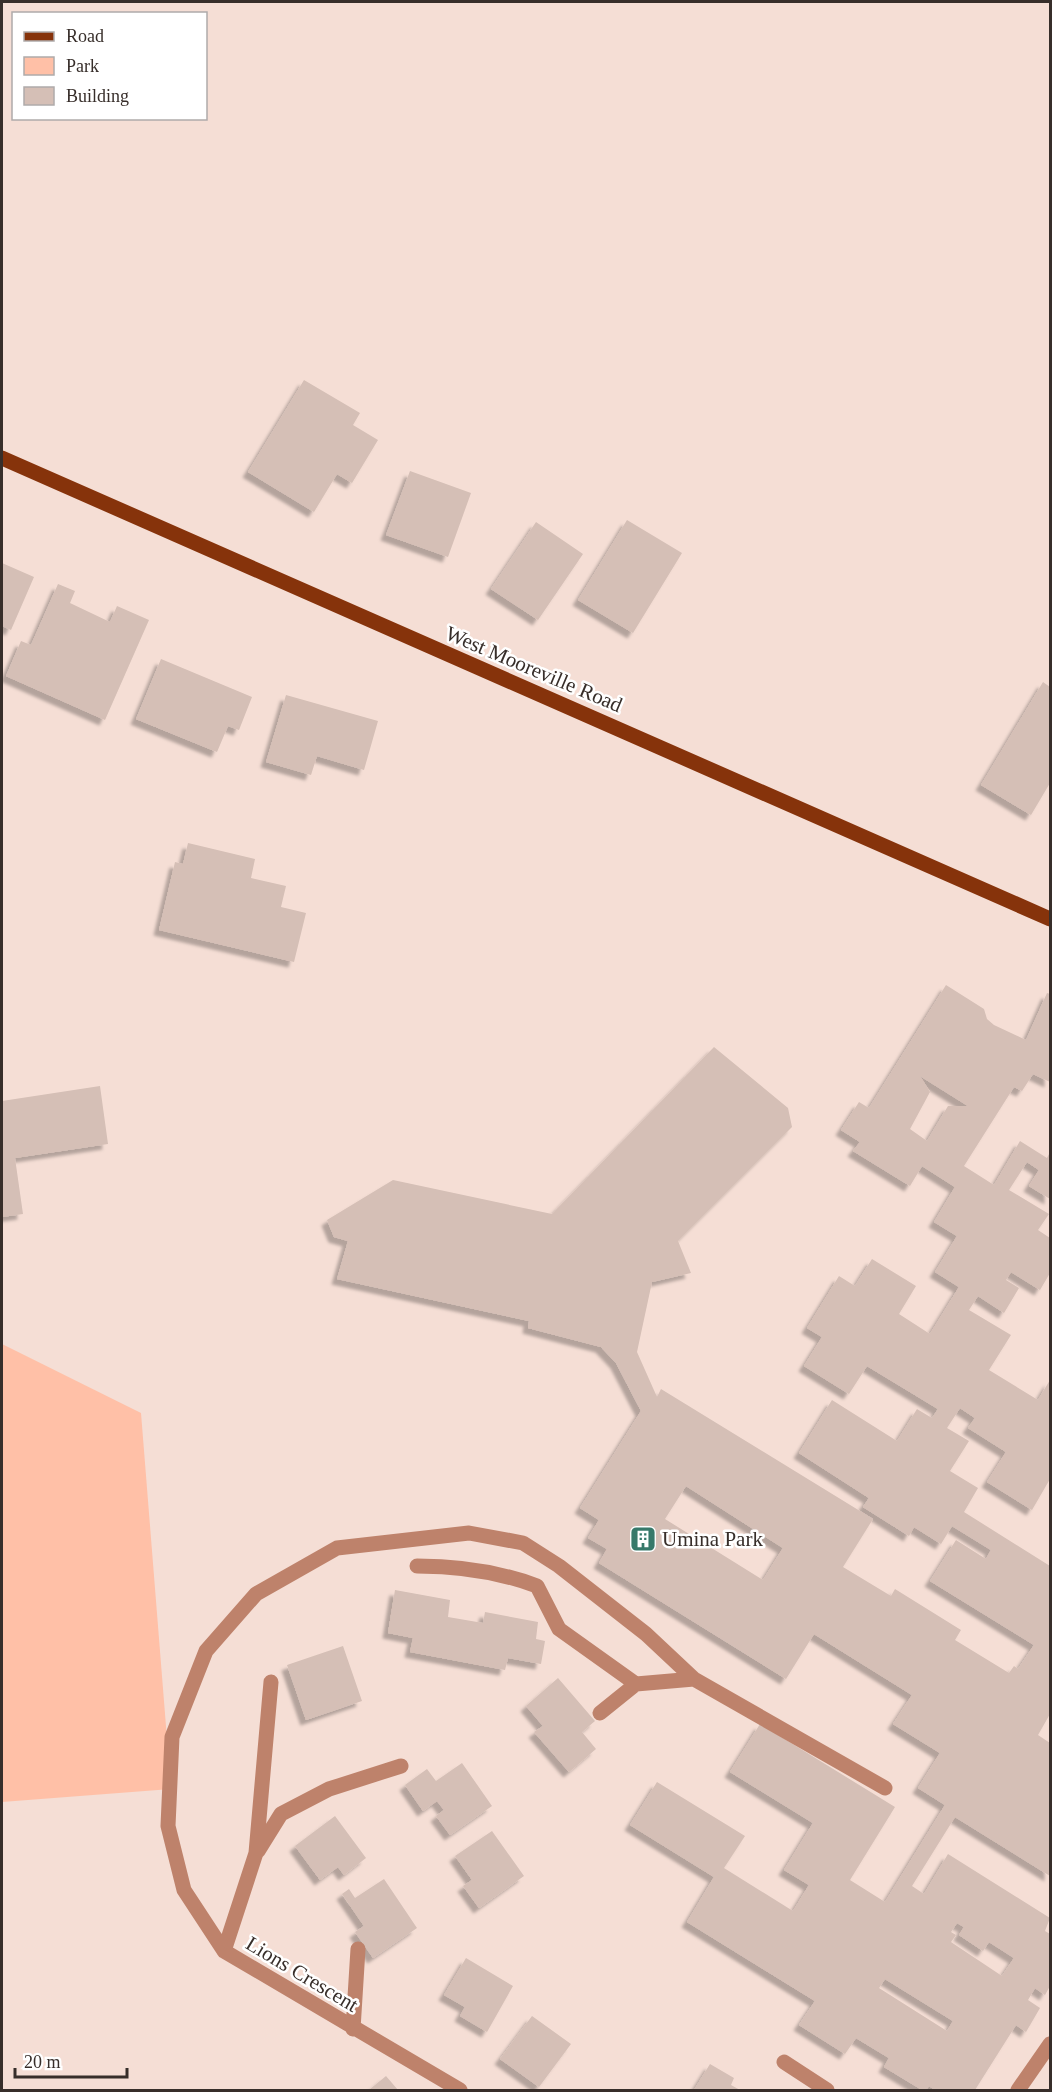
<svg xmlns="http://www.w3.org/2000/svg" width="1052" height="2092" font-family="'Times New Roman',serif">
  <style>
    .green { fill: #ffc0a7 }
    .building { fill: #d5bfb6; fill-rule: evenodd; filter: url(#shadow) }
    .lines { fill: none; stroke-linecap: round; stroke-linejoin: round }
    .minor { stroke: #be826b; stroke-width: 15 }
    .major { stroke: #86330b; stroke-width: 15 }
    .labels { text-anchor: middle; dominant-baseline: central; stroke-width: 5; stroke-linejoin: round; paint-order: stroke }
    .street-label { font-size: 21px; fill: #372e2a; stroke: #fff }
    .poi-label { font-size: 21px; fill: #372e2a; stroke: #fff; text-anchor: start }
  </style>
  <defs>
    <filter id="shadow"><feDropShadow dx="-5.5" dy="5.5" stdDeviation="1.5" flood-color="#0004"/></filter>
  </defs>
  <rect width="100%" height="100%" fill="#f5ded5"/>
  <path class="green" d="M2 1344 141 1413 171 1789 2 1802Z"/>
  <path class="building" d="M304 380 360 413 353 425 378 440 352 483 337 474 314 512 248 472Z
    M410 471 471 493 448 557 386 535Z
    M627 520 682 553 633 633 578 600Z
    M536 522 583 554 538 620 491 589Z
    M2 563 34 577 11 630 2 626Z
    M58 584 75 591 70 603 110 622 117 606 149 620 105 720 6 676 21 641 31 645Z
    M161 659 252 697 239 730 228 726 217 752 136 719Z
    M1043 682 1050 687V783L1031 815 981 785Z
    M286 695 378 721 364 770 317 756 311 775 266 762Z
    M188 843 255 859 251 878 286 886 281 907 306 913 294 962 159 930 175 862 183 864Z
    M946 985 984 1009 987 1019 994 1025 1026 1040 1047 993 1050 994V1082L1033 1074 1022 1091 1014 1087 964 1166 994 1185 1020 1141 1047 1158 1050 1152V1199L1029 1186 1039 1170 1027 1162 1009 1190 1049 1214 1038 1230 1050 1238V1273L1040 1290 1011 1272 1006 1280 1019 1288 1004 1313 978 1296 969 1310 1011 1335 989 1370 1038 1400 1050 1380V1479L1032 1510 987 1482 1006 1452 968 1428 975 1418 960 1408 947 1428 969 1441 950 1471 978 1488 964 1512 1050 1566V1714L1038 1735 1050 1743V1876L955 1817 912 1886 924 1894 948 1854 1050 1918 1045 1931 1050 1934V1986L1045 1995 1035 1988 1028 2000 1040 2008 1026 2032 1016 2025 975 2090H935L929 2086 926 2090H922L884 2067 889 2058 856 2038 845 2054 799 2025 815 2001 687 1922 714 1877 630 1825 657 1782 745 1836 724 1868 793 1911 809 1885 784 1870 813 1823 730 1772 760 1724 895 1807 850 1880 885 1902 945 1805 918 1788 940 1753 893 1724 912 1695 814 1634 786 1679 599 1563 607 1549 588 1538 599 1520 580 1508 641 1411 616 1363 601 1347 528 1328 529 1321 337 1279 348 1241 334 1237 327 1220 393 1180 552 1214 714 1047 788 1108 792 1127 678 1241 691 1273 652 1282 637 1352 657 1397 661 1389 873 1519 843 1567 891 1596 895 1589 961 1630 955 1640 1009 1673 1014 1666 1018 1669 1034 1645 930 1581 956 1540 986 1559 991 1550 952 1526 941 1544 914 1527 909 1536 863 1507 869 1498 799 1453 832 1400 897 1441 917 1409 932 1418 938 1409 867 1366 849 1394 804 1366 822 1337 807 1328 839 1276 855 1286 872 1259 916 1286 899 1314 930 1334 959 1287 935 1272 957 1236 934 1222 955 1187 922 1166 910 1186 853 1151 860 1142 841 1130 859 1102 869 1108ZM920 1076 968 1106H948L927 1141 910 1129 930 1092ZM686 1486 783 1548 763 1580 665 1519ZM957 1923 964 1927 959 1935 983 1951 989 1942 1014 1958 1002 1976 951 1942 956 1935 951 1932ZM885 1979 953 2021 947 2031 879 1988Z
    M100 1086 108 1144 15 1158 23 1214 2 1217V1101Z
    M395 1590 450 1600 448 1617 483 1623 485 1612 538 1622 536 1639 545 1641 541 1664 508 1658 505 1670 410 1652 413 1638 388 1633Z
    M343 1646 362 1701 306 1720 287 1665Z
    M558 1678 595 1721 582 1732 596 1749 569 1772 534 1732 543 1726 526 1706Z
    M462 1763 492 1806 450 1835 436 1816 444 1810 437 1801 423 1811 405 1785 427 1769 436 1781Z
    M335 1816 366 1858 344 1875 338 1867 320 1880 295 1846Z
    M492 1831 524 1876 479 1908 463 1886 472 1880 455 1856Z
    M384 1879 417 1928 373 1958 355 1932 364 1926 342 1894 349 1889 355 1898Z
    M466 1958 513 1986 487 2032 460 2016 465 2007 444 1995Z
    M532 2016 571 2044 539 2087 500 2059Z
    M710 2064 734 2078 731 2085 740 2090H694Z
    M386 2076 398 2090H369Z"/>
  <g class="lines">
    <path class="minor" d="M417 1566C459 1566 497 1571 537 1586L559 1629 636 1684
      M600 1713 636 1684 694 1679
      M258 1851 281 1814 329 1789 401 1766
      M224 1951 256 1853 271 1682
      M353 2029 358 1949
      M784 2062 827 2090
      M460 2090 224 1951 184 1890 168 1826 172 1737 206 1651 256 1594 337 1548 469 1533 523 1543 559 1566 646 1634 694 1679 885 1788
      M1018 2090 1050 2044"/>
    <path class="major" d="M2 458 1050 919"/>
  </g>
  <defs>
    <symbol id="building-square" viewBox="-11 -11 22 22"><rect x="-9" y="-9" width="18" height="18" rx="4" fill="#37796a" stroke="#fff"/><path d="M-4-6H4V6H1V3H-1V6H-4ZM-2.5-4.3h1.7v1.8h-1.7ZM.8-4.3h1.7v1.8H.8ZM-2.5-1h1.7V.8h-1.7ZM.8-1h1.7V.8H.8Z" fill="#fff"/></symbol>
  </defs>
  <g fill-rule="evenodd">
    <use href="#building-square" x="628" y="1524" width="30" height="30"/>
  </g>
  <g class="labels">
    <g class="street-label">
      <text transform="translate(534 669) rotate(23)">West Mooreville Road</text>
      <text transform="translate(302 1974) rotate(31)">Lions Crescent</text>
    </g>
    <g class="poi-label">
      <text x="662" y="1539">Umina Park</text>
    </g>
  </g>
  <rect width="1052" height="2092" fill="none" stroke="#372e2a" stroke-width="6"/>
  <rect x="12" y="12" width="195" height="108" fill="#ffffff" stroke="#afabaa" stroke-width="1.5"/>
  <rect x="24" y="32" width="30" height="9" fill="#86330b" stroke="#afabaa" stroke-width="1.5"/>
  <text x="66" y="42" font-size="18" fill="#372e2a">Road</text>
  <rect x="24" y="57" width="30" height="18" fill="#ffc0a7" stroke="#afabaa" stroke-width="1.5"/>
  <text x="66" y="72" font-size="18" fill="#372e2a">Park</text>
  <rect x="24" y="87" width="30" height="18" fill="#d5bfb6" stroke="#afabaa" stroke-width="1.5"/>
  <text x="66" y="102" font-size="18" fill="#372e2a">Building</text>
  <path d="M15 2068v9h112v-9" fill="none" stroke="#372e2a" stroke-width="3"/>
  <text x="24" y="2068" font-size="18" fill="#372e2a" stroke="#ffffff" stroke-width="4.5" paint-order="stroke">20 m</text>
</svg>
